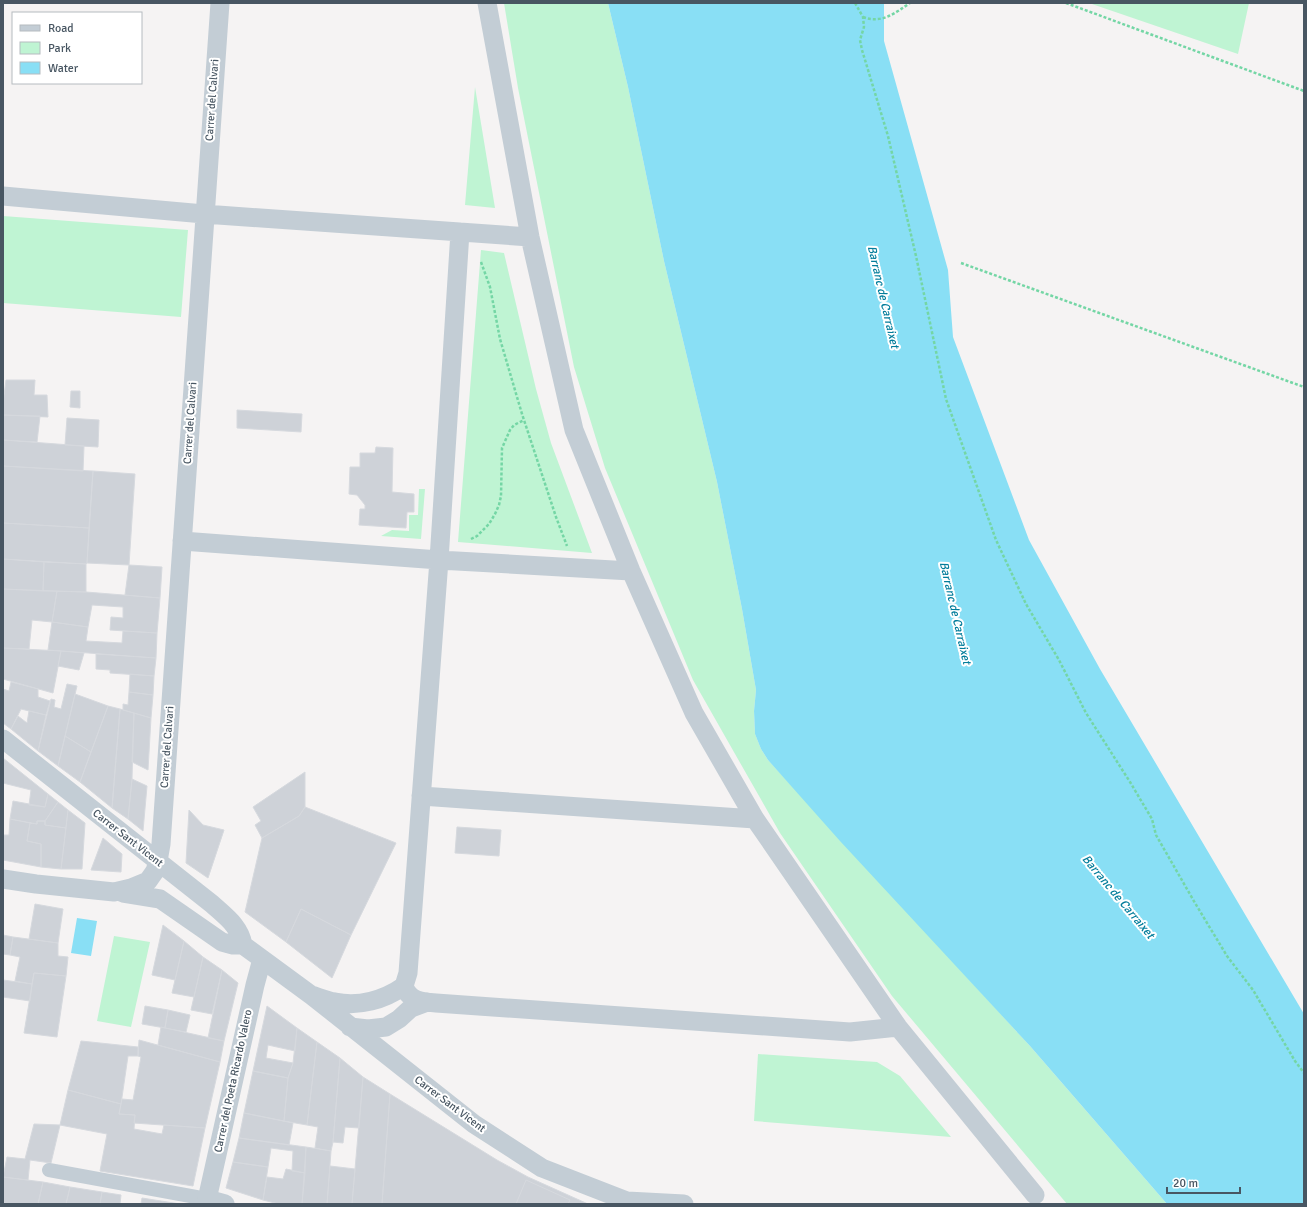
<svg xmlns="http://www.w3.org/2000/svg" width="1307" height="1207" font-family="Signika,sans-serif">
  <style>
    .green { fill: #bff4d3 }
    .water { fill: #89dff5 }
    .building { fill: #ced2d8; stroke: #d6d9de }
    .lines { fill: none; stroke-linecap: round; stroke-linejoin: round }
    .path { stroke: #74d6a5; stroke-width: 2.5; stroke-dasharray: 3 2; stroke-linecap: butt }
    .pedestrian { stroke: #c3cdd5; stroke-width: 14 }
    .minor { stroke: #c3cdd5; stroke-width: 19 }
    .labels { text-anchor: middle; dominant-baseline: central; stroke-width: 4; stroke-linejoin: round; paint-order: stroke }
    .street-label { font-size: 11px; fill: #485662; stroke: #fff }
    .water-label { font-size: 12px; font-style: italic; fill: #037d9b; stroke: #fff }
  </style>
  <rect width="100%" height="100%" fill="#f5f3f3"/>
  <path class="green" d="M504 3H608L628 87 664 261 717 482 742 609 756 690 754 711 755 734 761 749 768 760 1030 1046 1167 1204H1067L892 996 780 833 693 680 605 468 574 367 518 88Z
    M1089 3H1249L1238 54Z
    M475 87 495 208 465 205Z
    M3 216 188 230 181 317 3 303Z
    M481 250 504 253 536 389 551 443 592 553 458 542Z
    M419 489H425L421 539 381 536 392 530 409 531V515H418Z
    M114 936 150 942 131 1027 97 1021Z
    M758 1054 877 1062 900 1076 951 1137 754 1121Z"/>
  <path class="water" d="M608 3H884V41L948 270 953 337 1029 540 1100 669 1304 1014V1204H1167L1030 1046 840 841 768 760 761 749 755 734 754 711 756 690 742 609 717 482 664 261 628 87Z
    M77 918 97 921 91 956 71 953Z"/>
  <path class="building" d="M6 380H35L34 395H47L48 417 3 415V403Z
    M71 391H80V408L70 407Z
    M237 410 302 414 301 432 237 428Z
    M3 415 40 416 37 442 3 440Z
    M67 418 99 420 98 447 65 445Z
    M3 440 84 446 83 471 3 466Z
    M376 447 393 448 392 492 414 494V512H407L406 528 359 525 360 509H365V505L357 495 349 494 350 467H360V453H375Z
    M3 466 93 471 89 528 3 523Z
    M93 471 135 474 129 565 87 563Z
    M3 523 89 528 87 563 86 564 3 559Z
    M3 559 44 562 43 591 3 589Z
    M44 562 86 564V592L43 591Z
    M129 565 162 567 160 598 125 595Z
    M3 589 57 591 52 622 32 620 29 649 3 648Z
    M57 591 86 592 160 598 157 633 110 630 111 617 123 618V607L92 605 88 627 52 622Z
    M52 622 88 627 86 641 122 643 123 631 157 633 156 658 48 650Z
    M3 648 61 651 53 693 3 679Z
    M61 651 84 653 79 670 58 666Z
    M96 654 156 658 154 676 110 673V670L96 669Z
    M130 674 154 676 153 695 129 692Z
    M11 682 38 689V697L50 701 46 715 21 709 11 729 3 723V689L9 691Z
    M67 684 77 686 58 766 38 751 51 699 55 700 54 707 61 709Z
    M129 692 153 695 151 718 123 710V704L128 705Z
    M75 694 108 706 91 752 65 736Z
    M108 706 120 709 112 808 80 782Z
    M120 709 134 713 132 779 128 819 112 808Z
    M29 711 46 715 38 751 11 729 18 716 27 723Z
    M134 713 151 718 148 770 132 762Z
    M65 736 91 752 80 782 58 766Z
    M3 758 48 794 45 807 29 805 31 790 3 783Z
    M305 772V807L299 816 262 838 255 825 261 821 253 807Z
    M132 779 147 786 143 831 128 819Z
    M48 794 58 802 45 821H37V824L10 819 13 801 45 807Z
    M58 802 68 810 66 828 45 825V821Z
    M305 807 396 843 351 935 301 909 286 942 245 912 262 838 299 816Z
    M68 810 85 823 82 869H61Z
    M189 810 203 825 224 830 208 878 186 863Z
    M10 819 30 823 27 841 41 844V867L3 860V835H9Z
    M37 821H45V825L66 828 61 869 41 867V844L27 841 30 823 37 824Z
    M457 827 501 830 499 856 455 853Z
    M103 838 122 854 121 872 91 870Z
    M35 904 63 909 58 943 29 939Z
    M301 909 351 935 332 978 286 942Z
    M163 925 184 941 175 980 152 975Z
    M3 935 13 937 10 955 3 954Z
    M13 937 58 943V956L68 957 66 976 34 973 32 984 15 981 20 957 10 955Z
    M184 941 203 957 194 997 172 993Z
    M203 957 222 970 212 1014 191 1010Z
    M222 970 238 983 224 1041 208 1038Z
    M34 973 66 976 57 1037 24 1033Z
    M3 980 32 984 30 1001 3 997Z
    M145 1006 168 1010 165 1028 142 1024Z
    M267 1006 297 1028 295 1051 268 1045 266 1058 293 1063 288 1078 253 1071Z
    M168 1010 190 1015 186 1032 165 1028Z
    M161 1027 224 1041 220 1062 158 1045Z
    M297 1028 317 1042 307 1125 284 1121 288 1078 293 1063Z
    M139 1040 220 1062 205 1128 134 1123 135 1115 119 1114 122 1099 133 1100 141 1057 138 1056Z
    M81 1041 138 1047V1056H128L121 1104 68 1090Z
    M317 1042 340 1058 333 1142 331 1151 315 1148 318 1127 307 1125Z
    M340 1058 363 1077 359 1128 345 1127 343 1143 333 1142Z
    M253 1071 288 1078 284 1121 244 1113Z
    M363 1077 390 1094 382 1204H352Z
    M68 1090 121 1104 119 1114 135 1115 134 1129 162 1134 164 1125 205 1128 193 1186 100 1171 107 1134 60 1125Z
    M390 1094 497 1160 528 1177 588 1204H382Z
    M244 1113 293 1123 289 1145 239 1138Z
    M34 1124 60 1125 51 1163 30 1160 28 1180 3 1177 7 1157 25 1159Z
    M239 1138 306 1147 305 1173 292 1171 293 1151 271 1148 268 1167 233 1162Z
    M306 1147 331 1151 327 1204H302Z
    M233 1162 268 1167 263 1200 226 1188Z
    M330 1166 355 1169 352 1204H327Z
    M286 1169 305 1173 302 1204H279L263 1200 267 1177 283 1179Z
    M3 1177 43 1182 38 1204H3Z
    M526 1180 570 1200 568 1204H516Z
    M43 1182 70 1187 66 1204H38Z
    M70 1187 102 1192 100 1204H66Z
    M102 1192 121 1195 120 1204H100Z
    M142 1198 180 1204H141Z"/>
  <g class="lines">
    <path class="path" d="M855 3 863 17 864 27 860 40 862 50 888 136 916 256 946 399 996 540 1026 604 1059 660 1086 713 1130 782 1152 819 1156 835 1195 903 1227 956 1253 990 1295 1061 1304 1073
      M1066 3 1304 91
      M863 17C882 24 895 13 910 3
      M481 262 490 287 500 339 522 414 556 517 567 546
      M961 263 1304 387
      M471 539 477 536 489 524 495 514 499 505 501 496 502 448 510 430 514 425 524 420"/>
    <path class="pedestrian" d="M49 1170 207 1199"/>
    <path class="minor" d="M487 3 530 237 574 430 631 571 694 713 755 819 898 1027 1035 1195
      M3 196 204 214 530 237
      M182 541 439 560 631 571
      M3 739 212 904C225 916 240 926 243 945
      M421 796 755 819
      M3 879 36 884 114 892 131 888 148 881 155 871 158 861 161 844 220 3
      M123 893 160 899 222 942 233 945H243L311 995 474 1124 542 1168 627 1201 684 1204
      M404 986C409 1001 422 1002 436 1003L850 1032 898 1027
      M311 995C318 997 327 1001 335 1002 359 1007 384 1000 404 986L408 973 439 560 460 232
      M350 1027 368 1029 386 1027 399 1019 411 1008 427 1002
      M207 1199 225 1204
      M206 1204 255 985 262 959"/>
  </g>
  <g class="labels">
    <g class="street-label">
      <text transform="translate(212 100) rotate(-86)">Carrer del Calvari</text>
      <text transform="translate(190 423) rotate(-86)">Carrer del Calvari</text>
      <text transform="translate(167 747) rotate(-86)">Carrer del Calvari</text>
      <text transform="translate(128 838) rotate(38)">Carrer Sant Vicent</text>
      <text transform="translate(233 1081) rotate(-78)">Carrer del Poeta Ricardo Valero</text>
      <text transform="translate(450 1104) rotate(37)">Carrer Sant Vicent</text>
    </g>
    <g class="water-label">
      <text transform="translate(883 297) rotate(77)">Barranc de Carraixet</text>
      <text transform="translate(955 613) rotate(77)">Barranc de Carraixet</text>
      <text transform="translate(1118 897) rotate(50)">Barranc de Carraixet</text>
    </g>
  </g>
  <rect width="1307" height="1207" fill="none" stroke="#485662" stroke-width="8"/>
  <rect x="12" y="12" width="130" height="72" fill="#ffffff" stroke="#b6bbc0"/>
  <rect x="20" y="25" width="20" height="6" fill="#c3cdd5" stroke="#b6bbc0"/>
  <text x="48" y="32" font-size="12" fill="#485662">Road</text>
  <rect x="20" y="42" width="20" height="12" fill="#bff4d3" stroke="#b6bbc0"/>
  <text x="48" y="52" font-size="12" fill="#485662">Park</text>
  <rect x="20" y="62" width="20" height="12" fill="#89dff5" stroke="#b6bbc0"/>
  <text x="48" y="72" font-size="12" fill="#485662">Water</text>
  <path d="M1167 1187v6h73v-6" fill="none" stroke="#485662" stroke-width="2"/>
  <text x="1173" y="1187" font-size="12" fill="#485662" stroke="#ffffff" stroke-width="3" paint-order="stroke">20 m</text>
</svg>
